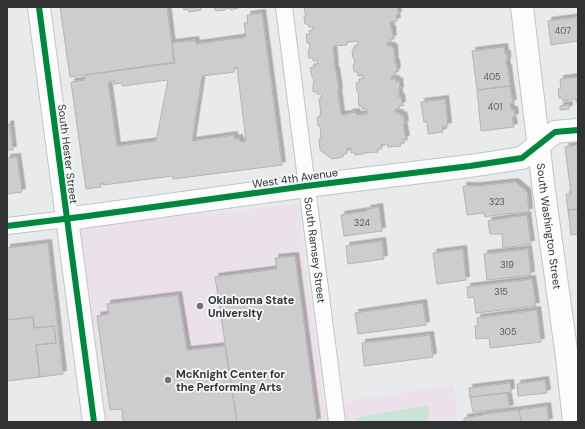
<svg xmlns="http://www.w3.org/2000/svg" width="585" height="429" font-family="'DM Sans',sans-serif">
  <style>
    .education { fill: #ebe1eb }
    .green { fill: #c9e4d7 }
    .building { fill: #cecdce; stroke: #b4b4b4; fill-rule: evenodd; filter: url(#shadow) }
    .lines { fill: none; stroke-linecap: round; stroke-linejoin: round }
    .street-casing { stroke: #c3c4c6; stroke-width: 18 }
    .secondary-casing { stroke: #c3c4c6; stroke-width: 24 }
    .street { stroke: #fcfcfc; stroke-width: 16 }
    .secondary { stroke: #fcfcfc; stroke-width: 22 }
    .cycleway-casing { stroke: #f5f8fa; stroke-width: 8 }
    .cycleway { stroke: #00873e; stroke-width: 6 }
    .poi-dot { fill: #717274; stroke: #f5f8fa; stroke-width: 1.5 }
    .labels { text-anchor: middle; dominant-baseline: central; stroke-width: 3.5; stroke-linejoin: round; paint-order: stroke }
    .number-label { font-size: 9px; fill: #58595a }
    .street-label { font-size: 11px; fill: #313233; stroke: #f5f8fa }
    .poi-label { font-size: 11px; font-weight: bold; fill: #313233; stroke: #f5f8fa; text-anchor: start }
  </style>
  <defs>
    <filter id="shadow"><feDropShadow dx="3.5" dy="-3.5" stdDeviation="0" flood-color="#0004"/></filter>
  </defs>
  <rect width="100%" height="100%" fill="#e9eaec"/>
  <path class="education" d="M298 204 324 405 454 385 458 422H105L77 227Z"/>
  <path class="green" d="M429 405 428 422H357L356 418Z"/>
  <path class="building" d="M60 7H167L174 62 70 77Z
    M183 7H201V10L189 12 188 9 184 10Z
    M212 7H239V8L230 10V8L224 9 225 10 216 11 215 8H213Z
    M310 7H323V8L332 7H397L398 15H396L397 21 390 22 391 30 392 29 393 39H390L391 42H387V46H392V48H394L395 63H396L397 71 395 72V75L391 76V79H396V82L399 81 400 90H399V97H401L402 105 399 106 400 109H395L396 113H400V116L403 115 405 124H403L406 139H403L404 143H400L401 146 388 147 387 144 381 145V149H378V152L363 153V154L355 155 354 152 351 153V148H347V153L343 154V157L332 159 320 150 319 139 321 138 320 126H318L317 117H320V114H321L319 99H321V96H322V94H317V91L313 92V83H314L313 77H312L310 68 314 67V65L318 64 317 60 313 61V58H309L308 50 310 49 309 43H307L306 34H310L309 31 313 30V27H309L308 24H305L304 16H306L304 8ZM358 41V45L354 46V49L352 50 353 58H354L355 64 353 65 354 72H358V76L363 75V79H359V83H356L357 92 358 91 359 98H358L359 106H362V109H367V114L357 115 356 112 349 113V114L341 115 338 91H339L336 71 335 70 333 46 347 45V42Z
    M262 13 282 165 173 179V176L103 185V183H100L101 187 86 189 71 82 85 80V75L175 63 172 43 195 40 196 44 246 37 244 23H248L247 15ZM237 67 246 141 240 142 239 138 234 139V135L192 141 202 76 234 72V68ZM168 80 156 141 117 146 108 82 114 81V84L122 83V86Z
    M578 17V41L551 45 548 21Z
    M504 47 505 54H507V61H506L507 68H508L510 86 477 90 472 51Z
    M578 77V101L576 102V99L563 101 562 98H559L558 89H561L560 79Z
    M510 86 513 103H510L511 110H514L515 117H512L514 127 481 131 477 90Z
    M445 99 448 126 442 127 443 132 428 134 427 122H424L421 102Z
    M569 105V109L560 110V106Z
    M10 124 13 150H7V125Z
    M578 145V209L568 210 566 194H571L565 147Z
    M17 157 22 192 7 194V158Z
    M515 182 527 192 529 212 503 214 485 217 484 213 467 215 463 186H479Z
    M379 207 382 231 344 236 341 215 367 211V209Z
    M578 209V234L571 235 568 210Z
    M527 215 531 244 503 248 502 234H490L488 221Z
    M382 241 384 259 348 264 346 246Z
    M48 243 63 374 40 377 36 345 56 343 54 326 34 328 33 317 7 320V248Z
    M463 249 466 280 437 284 433 253Z
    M528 249 531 275 487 280 484 254Z
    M295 256 317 422H237L215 277 277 269 275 258Z
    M532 279 536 306 476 313 474 297 468 298 467 287Z
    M178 295 187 350 225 346 237 422H123L122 409 110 410 97 316 109 314 107 304Z
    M423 303 426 325 358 334 355 313Z
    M537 310 541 342 490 348 489 338 476 339 475 326 478 325 477 318Z
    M33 317 34 328 54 326 56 343 36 345 40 377 7 381V320Z
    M430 335 433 357 364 366 362 343Z
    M545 380 547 393 518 396 517 384Z
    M510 383 511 392 470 397 469 388Z
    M507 393 510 408 473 412 470 397Z
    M547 406 549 422H521L519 410Z
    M519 410 521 422H464V418L484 415V414Z"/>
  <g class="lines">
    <defs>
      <g id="street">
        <path id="s1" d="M284 7 337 422"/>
        <path d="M7 226 67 219"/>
      </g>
      <g id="secondary">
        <path d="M39 7 94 422"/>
        <path id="s2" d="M522 7 544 191 567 357 574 422"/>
        <path d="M67 219 306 186 470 166 522 158 555 132 578 130"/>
      </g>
    </defs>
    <use href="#street" class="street-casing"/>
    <use href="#secondary" class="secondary-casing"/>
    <use href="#street" class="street"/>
    <use href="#secondary" class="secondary"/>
    <defs>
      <path id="cycleway" d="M39 7 94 422
        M7 226 88 216 306 186 470 166 522 158 555 132 578 130"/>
    </defs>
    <use href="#cycleway" class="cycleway-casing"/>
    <use href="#cycleway" class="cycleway"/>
  </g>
  <g class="poi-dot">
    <circle cx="200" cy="306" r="4"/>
    <circle cx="168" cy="380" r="4"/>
  </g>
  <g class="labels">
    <g class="number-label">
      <text x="563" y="31">407</text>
      <text x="492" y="77">405</text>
      <text x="495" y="107">401</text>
      <text x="497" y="202">323</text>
      <text x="362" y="223">324</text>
      <text x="507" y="265">319</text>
      <text x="501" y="292">315</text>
      <text x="508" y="332">305</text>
    </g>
    <g class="street-label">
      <text transform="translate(68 154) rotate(83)">South Hester Street</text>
      <text transform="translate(295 178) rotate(-8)">West 4th Avenue</text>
      <text stroke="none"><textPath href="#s2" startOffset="221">South Washington Street</textPath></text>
      <text stroke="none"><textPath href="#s1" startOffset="245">South Ramsey Street</textPath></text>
    </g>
    <g class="poi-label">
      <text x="208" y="300">Oklahoma State<tspan x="208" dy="13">University</tspan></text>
      <text x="176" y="374">McKnight Center for<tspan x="176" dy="13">the Performing Arts</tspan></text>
    </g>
  </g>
  <rect width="585" height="429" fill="none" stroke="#313233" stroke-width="16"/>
</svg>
